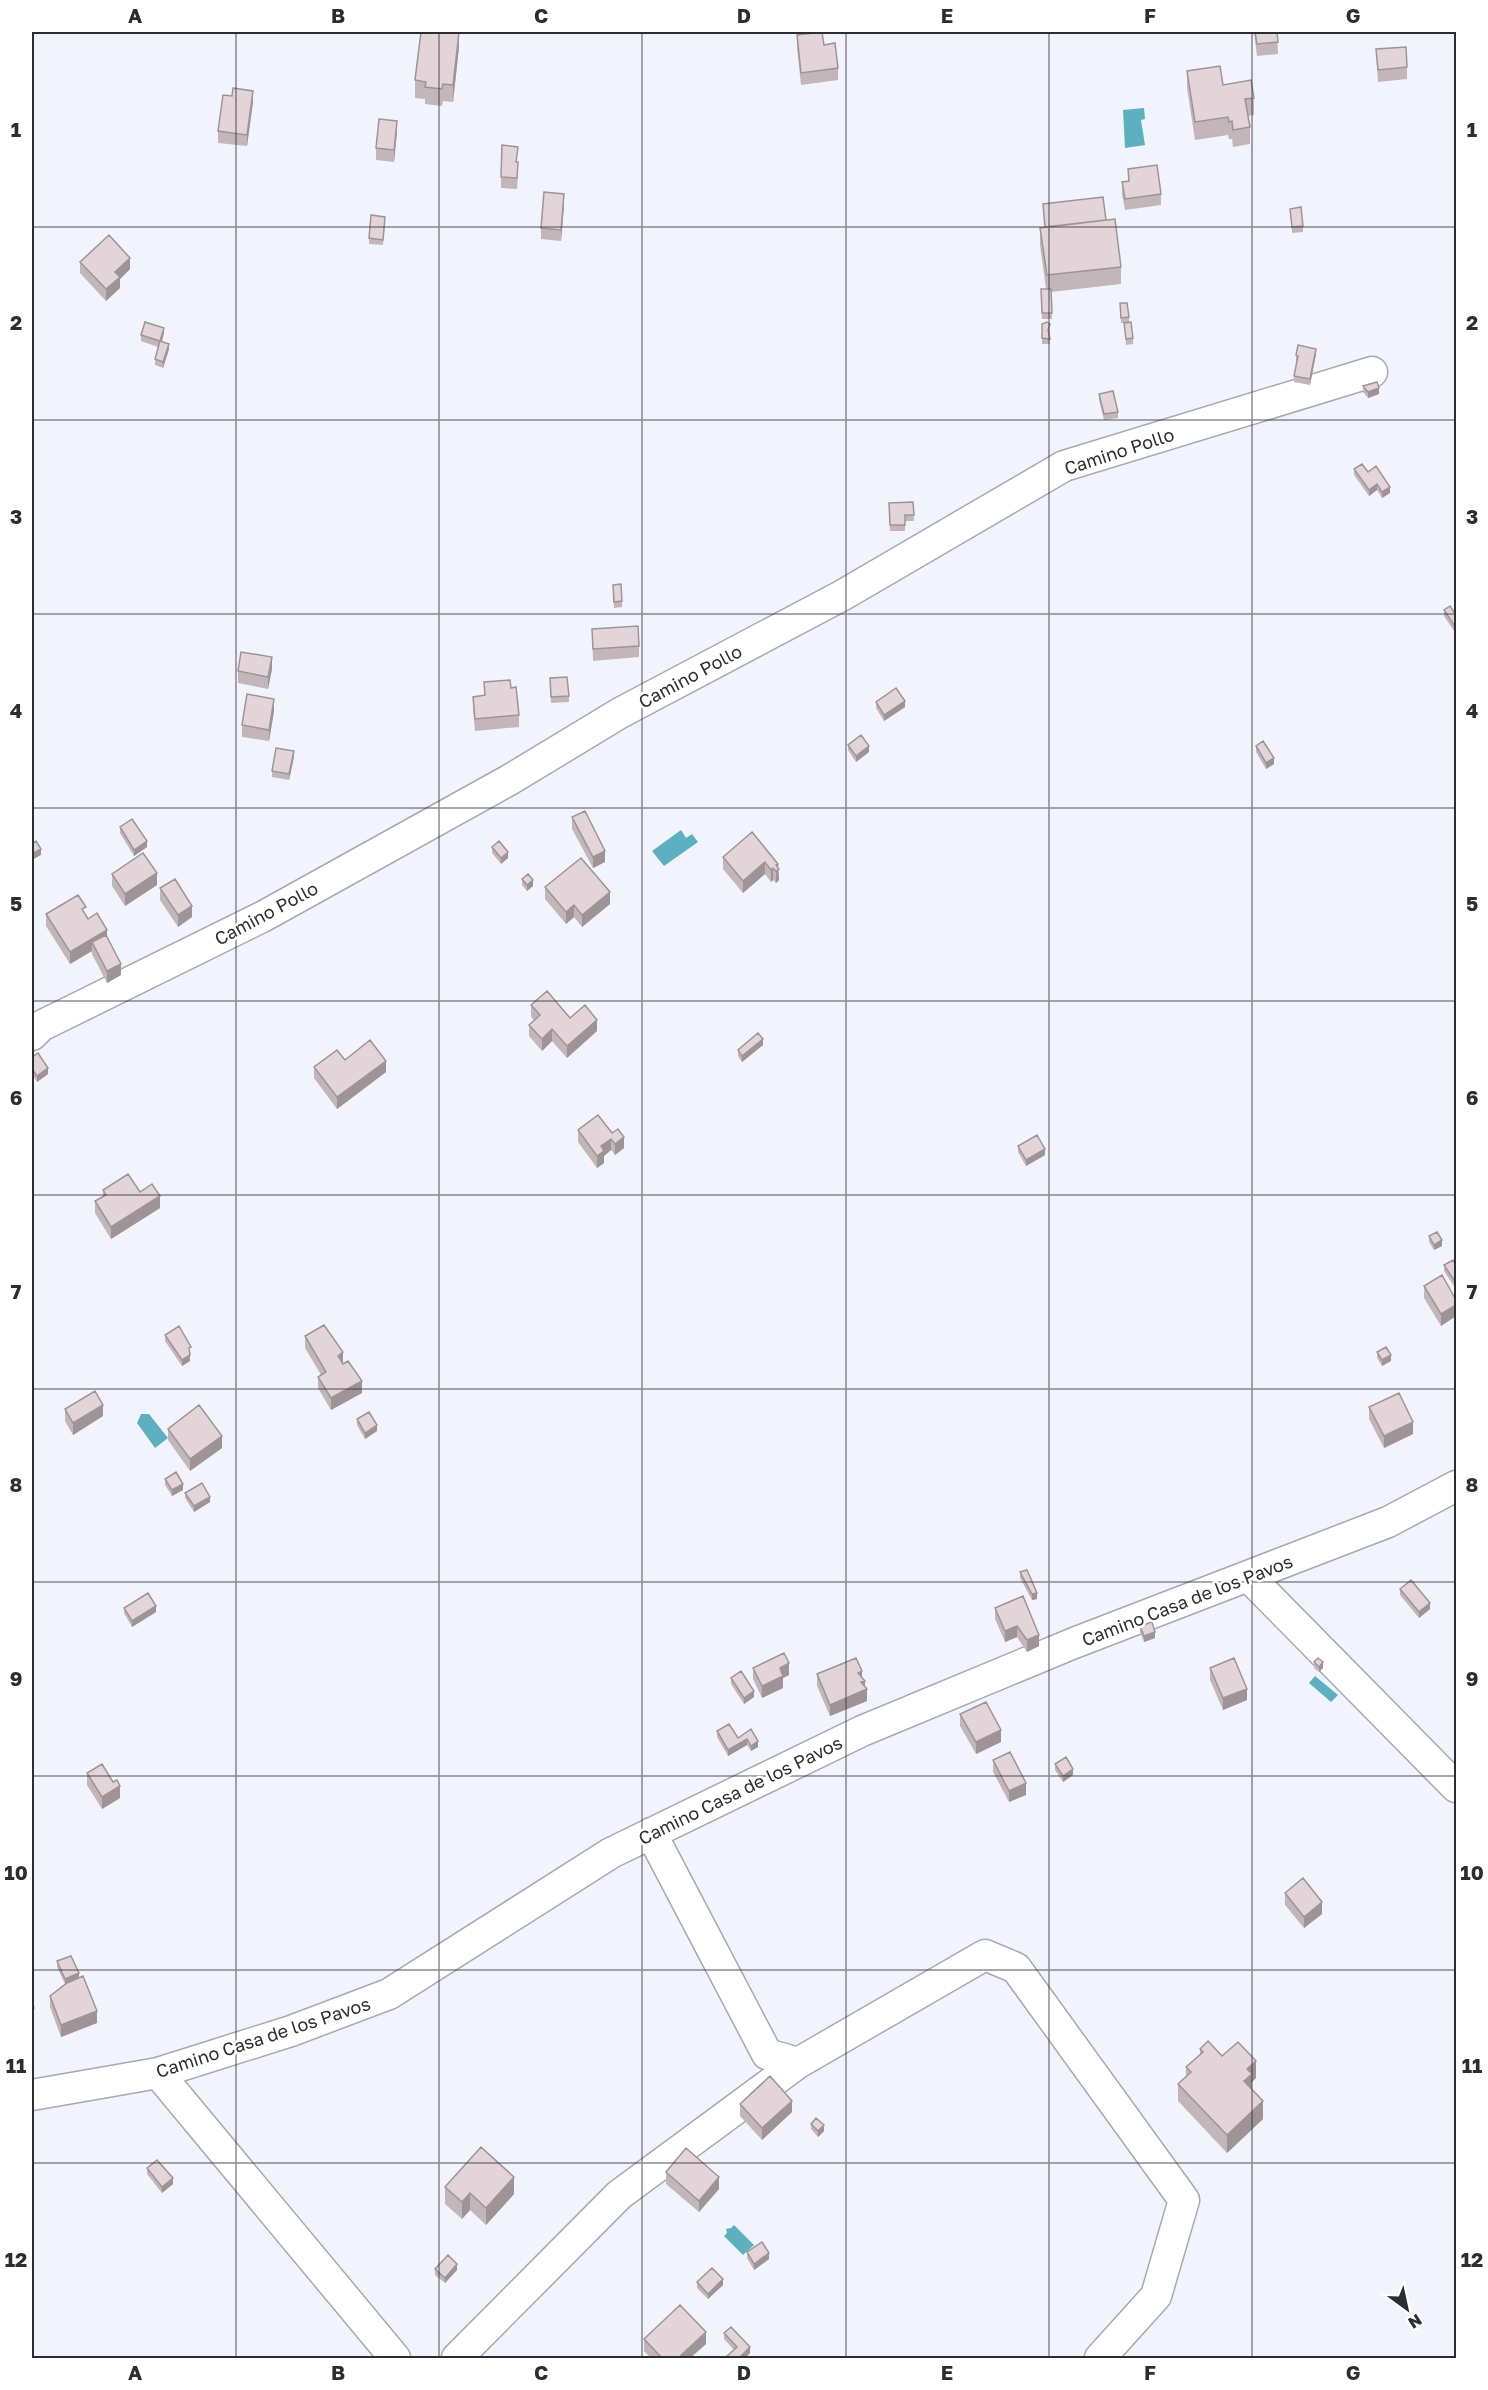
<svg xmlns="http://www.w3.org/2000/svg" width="1488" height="2390" font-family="'Golos Text',sans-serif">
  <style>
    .water { fill: #5db0bf }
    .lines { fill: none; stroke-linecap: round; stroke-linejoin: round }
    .minor-casing { stroke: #a6a9b4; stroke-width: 33 }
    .minor { stroke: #fff; stroke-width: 30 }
    .wall { fill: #c2b6ba }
    .shaded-wall { fill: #9e9497 }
    .building { fill: #e2d4d8; stroke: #9e9497; stroke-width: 1.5 }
    .grid { fill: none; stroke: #2c2d31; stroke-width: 1.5; stroke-opacity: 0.55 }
    .labels { text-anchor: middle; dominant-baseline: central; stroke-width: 5; stroke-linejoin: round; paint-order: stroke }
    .street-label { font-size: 18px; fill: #2c2d31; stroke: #fff }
    .neatline { fill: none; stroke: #2c2d31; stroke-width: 2 }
    .grid-label { font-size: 20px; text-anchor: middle; font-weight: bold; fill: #2c2d31 }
  </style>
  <rect width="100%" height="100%" fill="#f2f4fd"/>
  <path class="water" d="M1144 108 1145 119 1141 120 1145 145 1125 148 1123 110Z
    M681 830 686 838 692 834 698 842 664 866 652 851Z
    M141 1414H149L168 1438 155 1448 137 1423Z
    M1315 1676 1338 1695 1331 1702 1309 1683Z
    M734 2225 754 2245 743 2255 724 2236 727 2233 726 2229 731 2228Z"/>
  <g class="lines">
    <defs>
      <path id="minor" d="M32 1035 41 1026 264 916 511 779 620 713 843 595 1064 466 1372 372
        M1248 1576 1456 1787
        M651 1833 767 2054 798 2063 985 1955 1016 1968 1184 2200 1156 2296 1100 2358
        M158 2073 395 2358
        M32 2095 158 2073 291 2031 389 1994 611 1853 862 1731 1074 1643 1388 1522 1456 1486
        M457 2358 619 2195 798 2063"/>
    </defs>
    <use href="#minor" class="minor-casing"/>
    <use href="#minor" class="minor"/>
  </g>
  <path class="wall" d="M1254 32H1277L1278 54 1257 56Z
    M797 35 824 45 838 68V80L801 85 797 47Z
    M459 47 453 102 443 101 442 106 425 104V99L415 98V80Z
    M1376 49 1407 67V79L1378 82Z
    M1187 71 1254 98V115L1248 116 1250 127V144L1233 147 1232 139H1229L1228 135 1195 140 1187 88Z
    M232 96 253 102 247 146 218 143V131Z
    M397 132 394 162 376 160V148Z
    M517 162 518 174 517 189 501 188V177Z
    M1128 169 1161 194V205L1125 210 1122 194V182L1128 181Z
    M1043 204 1106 220 1121 267V284L1051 292 1052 319H1042L1041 289H1046L1040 245V228L1044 227Z
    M564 206 561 241 541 239V228Z
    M1290 209 1303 226V232L1292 233Z
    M385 223 383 245 369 244V238Z
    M80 262 130 269 120 279V288L106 301 80 273Z
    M1120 303 1129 317V322L1133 338V344L1126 345 1124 323H1121Z
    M1042 324 1050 330 1049 334 1050 344H1042Z
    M164 333 162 342 169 349 163 368 155 365V359L158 347 141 341V335Z
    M1316 354 1310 385 1294 382V376L1297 362 1296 361V355Z
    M1363 386 1379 394 1368 398 1363 392Z
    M1099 394 1118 412V418L1104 420 1099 400Z
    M1354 469 1368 472 1390 493 1382 498 1377 490 1369 496 1354 475Z
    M913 502 914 521H905V531H890L889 503Z
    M613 591 622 601V607L614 608Z
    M1444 610 1456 615V634L1444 616Z
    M592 629 639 646V657L593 661Z
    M272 669 268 689 238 683V671Z
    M484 682 511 688 519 715V727L475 731 473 709V697L484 696Z
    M550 684 569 696V702L551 703Z
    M876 702 905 707 884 721 876 708Z
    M274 711 269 741 242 737V725Z
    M848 745 869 752 856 762 848 750Z
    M1256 746 1274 764 1266 769 1256 752Z
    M294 757 289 780 272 777V771Z
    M572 817 605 862 593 868 572 829Z
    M120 827 147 847 134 856 120 833Z
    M752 832 778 867 779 880 776 883 773 880 771 882 765 874 743 893 723 869V857Z
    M492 847 508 858 501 864 492 853Z
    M112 874 157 885 125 906 112 886Z
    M522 879 533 886 527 891 522 885Z
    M545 887 610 904 582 927 574 917 566 924 545 899Z
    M160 888 192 917 178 927 160 900Z
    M46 914 86 915 88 919 107 936 121 975 107 983 92 954V951L70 964 46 926Z
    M531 1005 570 1018 597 1031 567 1058 552 1041 542 1051 529 1036V1025L534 1020 531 1017Z
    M763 1045 742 1062 738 1056V1050Z
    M32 1057 48 1074 37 1082 32 1074Z
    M345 1060 386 1072 337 1109 314 1078V1067Z
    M598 1115 624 1148 615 1155 611 1150 604 1156V1163L597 1168 578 1142V1130Z
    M1018 1146 1045 1155 1026 1166 1018 1152Z
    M103 1190 160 1208 111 1239 95 1213V1201L103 1196Z
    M1429 1236 1442 1246 1434 1250 1429 1242Z
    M1444 1265 1456 1266 1454 1286 1444 1271Z
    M1424 1286 1456 1300V1316L1441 1326 1424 1298Z
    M165 1335 191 1353 190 1354V1361L182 1366 165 1341Z
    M305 1336 343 1352V1364L362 1393 331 1410 318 1388V1377L321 1375 305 1348Z
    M1377 1352 1391 1361 1382 1366 1377 1358Z
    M1369 1407 1413 1434 1384 1448 1369 1419Z
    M65 1409 103 1416 73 1435 65 1421Z
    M357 1419 377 1431 365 1439 357 1425Z
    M168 1429 222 1448 190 1471 168 1440Z
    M165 1479 183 1490 172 1496 165 1485Z
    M185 1493 210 1502 194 1512 185 1498Z
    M1020 1572 1037 1599 1032 1600 1020 1578Z
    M1400 1589 1430 1609 1419 1618 1400 1595Z
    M1023 1596 1039 1646 1027 1652 1017 1637 1005 1642 995 1619V1608Z
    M124 1608 156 1612 132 1627 124 1613Z
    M1140 1626 1155 1638 1144 1642 1140 1632Z
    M1314 1662 1323 1668 1319 1672 1314 1668Z
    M753 1668 789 1675 783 1678V1688L762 1698 753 1679Z
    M1210 1668 1247 1700 1223 1710 1210 1680Z
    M817 1674 862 1678 865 1687 867 1701 830 1716 817 1686Z
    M731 1678 754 1697 744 1704 731 1684Z
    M960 1714 1001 1742 976 1754 960 1726Z
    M751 1729 758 1747 751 1751 747 1745 728 1756 717 1737V1731L738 1738Z
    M993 1760 1026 1795 1009 1802 993 1772Z
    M1055 1764 1073 1775 1063 1782 1055 1770Z
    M87 1773 113 1782 120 1798 102 1809 87 1785Z
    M1285 1893 1322 1914 1304 1928 1285 1905Z
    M57 1961 79 1978 97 2023 61 2037 50 2007V1996L65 1984 57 1967Z
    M1200 2049 1222 2056 1256 2078 1252 2082V2089L1263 2119 1227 2153 1178 2101V2084L1186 2076V2067L1200 2055Z
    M740 2104 792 2112 762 2140 740 2116Z
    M811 2124 824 2131 818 2137 811 2129Z
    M147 2168 173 2184 162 2193 147 2174Z
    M666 2172 719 2189 699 2212 666 2184Z
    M445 2187 514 2194 486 2225 470 2210 462 2219 445 2204Z
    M747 2252 769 2259 754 2270 747 2258Z
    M435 2269 457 2270 445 2283 435 2275Z
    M697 2282 723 2285 708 2299 697 2288Z
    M724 2333 750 2353 745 2358H725L734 2350 724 2339Z
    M644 2339 706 2344 690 2358H651L644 2351Z"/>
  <path class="shaded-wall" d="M459 32V47L453 102V85Z
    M253 91V102L247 146V135Z
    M397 121V132L394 162V150Z
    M564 194V206L561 241V230Z
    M130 258V269L120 279V288L106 301V289L115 272Z
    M164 328V333L160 347V341Z
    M169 344V349L163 368V362Z
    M1316 349V354L1310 385V379Z
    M1379 388V394L1368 398V392Z
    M1377 484V490L1369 496V490Z
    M1390 487V493L1382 498V492Z
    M272 657V669L268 689V677Z
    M274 699V711L269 741V730Z
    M905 701V707L884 721V715Z
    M869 746V752L856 762V756Z
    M294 751V757L289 780V774Z
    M1274 758V764L1266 769V763Z
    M147 841V847L134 856V850Z
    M41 849V855L32 860V854Z
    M605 851V862L593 868V857Z
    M508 852V858L501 864V858Z
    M765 862V874L743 893V881Z
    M778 864 779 880 776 883V865Z
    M773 868V880L771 882V870Z
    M157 873V885L125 906V894Z
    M533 880V886L527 891V885Z
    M610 892V904L582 927V915Z
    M574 905V917L566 924V912Z
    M192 906V917L178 927V915Z
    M107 930V941L92 942V951L70 964V952Z
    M121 964V975L107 983V971Z
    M597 1020V1031L567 1058V1046Z
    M552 1029V1041L542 1051V1039Z
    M763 1039V1045L742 1062V1056Z
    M386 1061V1072L337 1109V1097Z
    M48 1068V1074L37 1082V1076Z
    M624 1137V1148L615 1155V1144Z
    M611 1139V1150L604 1156V1163L597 1168V1156L601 1146Z
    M1045 1149V1155L1026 1166V1160Z
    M160 1196V1208L111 1239V1227Z
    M1442 1240V1246L1434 1250V1245Z
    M1456 1279V1285L1454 1286V1280Z
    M1456 1305V1316L1441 1326V1314Z
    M343 1352V1364L338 1356Z
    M190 1355V1361L182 1366V1360Z
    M1391 1355V1361L1382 1366V1360Z
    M362 1381V1393L331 1410V1398Z
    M103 1405V1416L73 1435V1423Z
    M1413 1422V1434L1384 1448V1436Z
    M377 1425V1431L365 1439V1433Z
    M222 1436V1448L190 1471V1459Z
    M183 1484V1490L172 1496V1490Z
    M210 1497V1502L194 1512V1506Z
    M1037 1593V1599L1032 1600V1594Z
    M1430 1603V1609L1419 1618V1612Z
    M156 1606V1612L132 1627V1621Z
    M1017 1626V1637L1005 1642V1631Z
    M1155 1632V1638L1144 1642V1636Z
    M1039 1635V1646L1027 1652V1640Z
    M1323 1662V1668L1319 1672V1667Z
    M789 1663V1675L783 1678V1688L762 1698V1686L780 1668Z
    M862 1671V1682L865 1681V1690L867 1689V1701L830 1716V1705L858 1673Z
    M1247 1689V1700L1223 1710V1698Z
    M754 1691V1697L744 1704V1698Z
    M1001 1730V1742L976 1754V1742Z
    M747 1739V1745L728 1756V1750Z
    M758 1741V1747L751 1751V1746Z
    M1073 1769V1775L1063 1782V1776Z
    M1026 1783V1795L1009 1802V1791Z
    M120 1786V1798L102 1809V1797Z
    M1322 1902V1914L1304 1928V1917Z
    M79 1973V1979L65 1985V1979Z
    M34 2008V2014L32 2015V2009Z
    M97 2011V2023L61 2037V2025Z
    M1256 2061V2078L1252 2082V2092L1244 2081 1247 2069Z
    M792 2101V2112L762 2140V2128Z
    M1263 2101V2119L1227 2153V2135Z
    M824 2125V2131L818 2137V2131Z
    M514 2177V2194L486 2225V2208Z
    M719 2177V2189L699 2212V2201Z
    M173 2178V2184L162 2193V2187Z
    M470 2193V2210L462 2219V2202Z
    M769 2253V2259L754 2270V2264Z
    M457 2264V2270L445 2283V2278Z
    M723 2279V2285L708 2299V2294Z
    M706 2332V2344L690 2358H678Z
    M750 2347V2353L745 2358H739Z"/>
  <path class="building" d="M421 32H459L453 85 443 84 442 89 425 87 426 82 415 80Z
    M822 32 824 45 835 43 838 68 801 73 797 35Z
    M1255 32H1277L1278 42 1257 44Z
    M1406 47 1407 67 1378 70 1376 49Z
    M1220 66 1223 85 1251 80 1254 98 1245 99 1250 127 1233 130 1232 121 1229 122 1228 117 1195 122 1187 71Z
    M233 88 253 91 247 135 218 131 223 95 232 96Z
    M379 119 397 121 394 150 376 148Z
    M502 145 518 147 516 162H518L517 178 501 177Z
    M1157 165 1161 194 1125 199 1122 182 1129 181 1128 169Z
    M544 192 564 194 561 230 541 228Z
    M1103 197 1106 220 1045 227 1043 204Z
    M1301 207 1303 226 1292 227 1290 209Z
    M371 215 385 217 383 240 369 238Z
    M1115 219 1121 267 1047 275 1040 228Z
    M109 235 130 258 115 272 120 277 106 289 80 262Z
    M1041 289H1051L1052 313H1042Z
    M1120 303H1127L1129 317 1121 318Z
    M145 322 164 328 160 341 141 335Z
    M1047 322 1050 324 1048 330 1050 339 1042 338V324Z
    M1131 322 1133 338 1126 339 1124 323Z
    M160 341 169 344 163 362 155 359Z
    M1298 345 1316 349 1310 379 1294 376 1298 356 1296 355Z
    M1377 382 1379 388 1368 392 1363 386Z
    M1113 391 1118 412 1104 414 1099 394Z
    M1362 464 1368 472 1376 466 1390 487 1382 492 1377 484 1369 490 1354 469Z
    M913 502 914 515H905V525H890L889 503Z
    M621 584 622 601 614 602 613 585Z
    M1450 606 1456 615V628L1444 610Z
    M638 626 639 646 593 649 592 629Z
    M241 652 272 657 268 677 238 671Z
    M567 677 569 696 551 697 550 678Z
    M510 680 511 688 516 687 519 715 475 719 473 697 485 695 484 682Z
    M896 688 905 701 884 715 876 702Z
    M247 694 274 699 269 730 242 725Z
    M861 735 869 746 856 756 848 745Z
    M1263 741 1274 758 1266 763 1256 746Z
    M276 748 294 751 289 774 272 771Z
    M585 811 605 851 593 857 572 817Z
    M132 819 147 841 134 850 120 827Z
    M752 832 778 864 776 865 779 869 776 871 773 868 771 870 765 862 743 881 723 857Z
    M36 841 41 849 32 854V844Z
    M499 841 508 852 501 858 492 847Z
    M143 853 157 873 125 894 112 874Z
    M581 858 610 892 582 915 574 905 566 912 545 887Z
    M528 874 533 880 527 885 522 879Z
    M175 879 192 906 178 915 160 888Z
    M78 895 86 907 82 909 88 919 97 913 107 930 70 952 46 914Z
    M106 935 121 964 107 971 92 942Z
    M547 991 570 1018 585 1005 597 1020 567 1046 552 1029 542 1039 529 1025 540 1015 531 1005Z
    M758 1033 763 1039 742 1056 738 1050Z
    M370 1040 386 1061 337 1097 314 1067 337 1050 345 1060Z
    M38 1053 48 1068 37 1076 32 1069V1057Z
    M598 1115 612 1133 618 1129 624 1137 615 1144 611 1139 601 1146 604 1151 597 1156 578 1130Z
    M1037 1135 1045 1149 1026 1160 1018 1146Z
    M128 1174 140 1192 152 1184 160 1196 111 1227 95 1201 106 1195 103 1190Z
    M1437 1232 1442 1240 1434 1245 1429 1236Z
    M1453 1260 1456 1266V1279L1454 1280 1444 1265Z
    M1442 1275 1456 1300V1305L1441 1314 1424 1286Z
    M324 1325 343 1352 338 1356 343 1364 348 1361 362 1381 331 1398 318 1377 326 1372 305 1336Z
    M179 1326 191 1347 189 1348 190 1355 182 1360 165 1335Z
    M1386 1347 1391 1355 1382 1360 1377 1352Z
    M95 1391 103 1405 73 1423 65 1409Z
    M1399 1393 1413 1422 1384 1436 1369 1407Z
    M199 1405 222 1436 190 1459 168 1429Z
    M369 1412 377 1425 365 1433 357 1419Z
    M176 1472 183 1484 172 1490 165 1479Z
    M202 1483 210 1497 194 1506 185 1493Z
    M1027 1570 1037 1593 1032 1594 1020 1572Z
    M1411 1580 1430 1603 1419 1612 1400 1589Z
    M148 1593 156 1606 132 1621 124 1608Z
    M1023 1596 1039 1635 1027 1640 1017 1626 1005 1631 995 1608Z
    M1152 1622 1155 1632 1144 1636 1140 1626Z
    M784 1653 789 1663 780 1668 783 1676 762 1686 753 1668Z
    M856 1658 862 1671 858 1673 865 1681 861 1682 867 1689 830 1705 817 1674Z
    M1234 1658 1247 1689 1223 1698 1210 1668Z
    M1318 1658 1323 1662 1319 1667 1314 1662Z
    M741 1671 754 1691 744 1698 731 1678Z
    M986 1702 1001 1730 976 1742 960 1714Z
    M729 1724 738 1738 751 1729 758 1741 751 1746 747 1739 728 1750 717 1731Z
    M1010 1752 1026 1783 1009 1791 993 1760Z
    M1066 1757 1073 1769 1063 1776 1055 1764Z
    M102 1764 113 1782 117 1780 120 1786 102 1797 87 1773Z
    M1303 1878 1322 1902 1304 1917 1285 1893Z
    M71 1956 79 1973 65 1979 57 1961Z
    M83 1976 97 2011 61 2025 50 1996 67 1983Z
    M32 2001 34 2008 32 2009Z
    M1208 2041 1222 2056 1238 2042 1256 2061 1247 2069 1252 2074 1244 2081 1263 2101 1227 2135 1178 2084 1191 2072 1186 2067 1203 2052 1200 2049Z
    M770 2076 792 2101 762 2128 740 2104Z
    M816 2118 824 2125 818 2131 811 2124Z
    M481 2147 514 2177 486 2208 470 2193 462 2202 445 2187Z
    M686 2148 719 2177 699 2201 666 2172Z
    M157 2160 173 2178 162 2187 147 2168Z
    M762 2242 769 2253 754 2264 747 2252Z
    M448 2255 457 2264 445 2278 435 2269Z
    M712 2268 723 2279 708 2294 697 2282Z
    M680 2305 706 2332 678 2358H662L644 2339Z
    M731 2327 750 2347 739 2358H725L737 2347 724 2333Z"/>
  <path class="grid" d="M236 32V2358M439 32V2358M642 32V2358M846 32V2358M1049 32V2358M1252 32V2358M32 227H1456M32 420H1456M32 614H1456M32 808H1456M32 1001H1456M32 1195H1456M32 1389H1456M32 1582H1456M32 1776H1456M32 1970H1456M32 2163H1456"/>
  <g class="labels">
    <g class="street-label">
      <text transform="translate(1119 451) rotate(-18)">Camino Pollo</text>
      <text transform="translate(690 676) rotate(-28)">Camino Pollo</text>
      <text transform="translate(266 913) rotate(-28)">Camino Pollo</text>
      <text transform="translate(1187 1600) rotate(-21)">Camino Casa de los Pavos</text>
      <text transform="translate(740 1790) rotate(-26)">Camino Casa de los Pavos</text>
      <text transform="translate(263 2037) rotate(-18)">Camino Casa de los Pavos</text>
    </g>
  </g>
  <rect width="1488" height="2390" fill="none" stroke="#ffffff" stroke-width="66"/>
  <g transform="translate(1407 2309) rotate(147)" stroke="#ffffff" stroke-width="4.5" paint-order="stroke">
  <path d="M0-4.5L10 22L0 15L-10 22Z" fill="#2c2d31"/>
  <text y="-9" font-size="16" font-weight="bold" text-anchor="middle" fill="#2c2d31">N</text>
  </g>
  <rect x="33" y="33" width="1422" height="2324" class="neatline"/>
  <g class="grid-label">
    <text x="135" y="23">A</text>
    <text x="338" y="23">B</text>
    <text x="541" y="23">C</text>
    <text x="744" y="23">D</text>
    <text x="947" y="23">E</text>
    <text x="1150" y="23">F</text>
    <text x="1353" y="23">G</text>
    <text x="16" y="137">1</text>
    <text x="1472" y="137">1</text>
    <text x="16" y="330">2</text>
    <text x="1472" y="330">2</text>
    <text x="16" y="524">3</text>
    <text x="1472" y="524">3</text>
    <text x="16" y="718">4</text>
    <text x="1472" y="718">4</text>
    <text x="16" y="911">5</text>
    <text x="1472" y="911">5</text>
    <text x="16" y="1105">6</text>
    <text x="1472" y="1105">6</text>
    <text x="16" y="1299">7</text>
    <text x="1472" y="1299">7</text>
    <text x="16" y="1492">8</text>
    <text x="1472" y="1492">8</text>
    <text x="16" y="1686">9</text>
    <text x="1472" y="1686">9</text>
    <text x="16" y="1880">10</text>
    <text x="1472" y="1880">10</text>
    <text x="16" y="2073">11</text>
    <text x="1472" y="2073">11</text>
    <text x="16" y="2267">12</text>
    <text x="1472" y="2267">12</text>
    <text x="135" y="2380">A</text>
    <text x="338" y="2380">B</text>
    <text x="541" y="2380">C</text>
    <text x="744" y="2380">D</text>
    <text x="947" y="2380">E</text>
    <text x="1150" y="2380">F</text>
    <text x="1353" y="2380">G</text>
  </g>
</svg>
